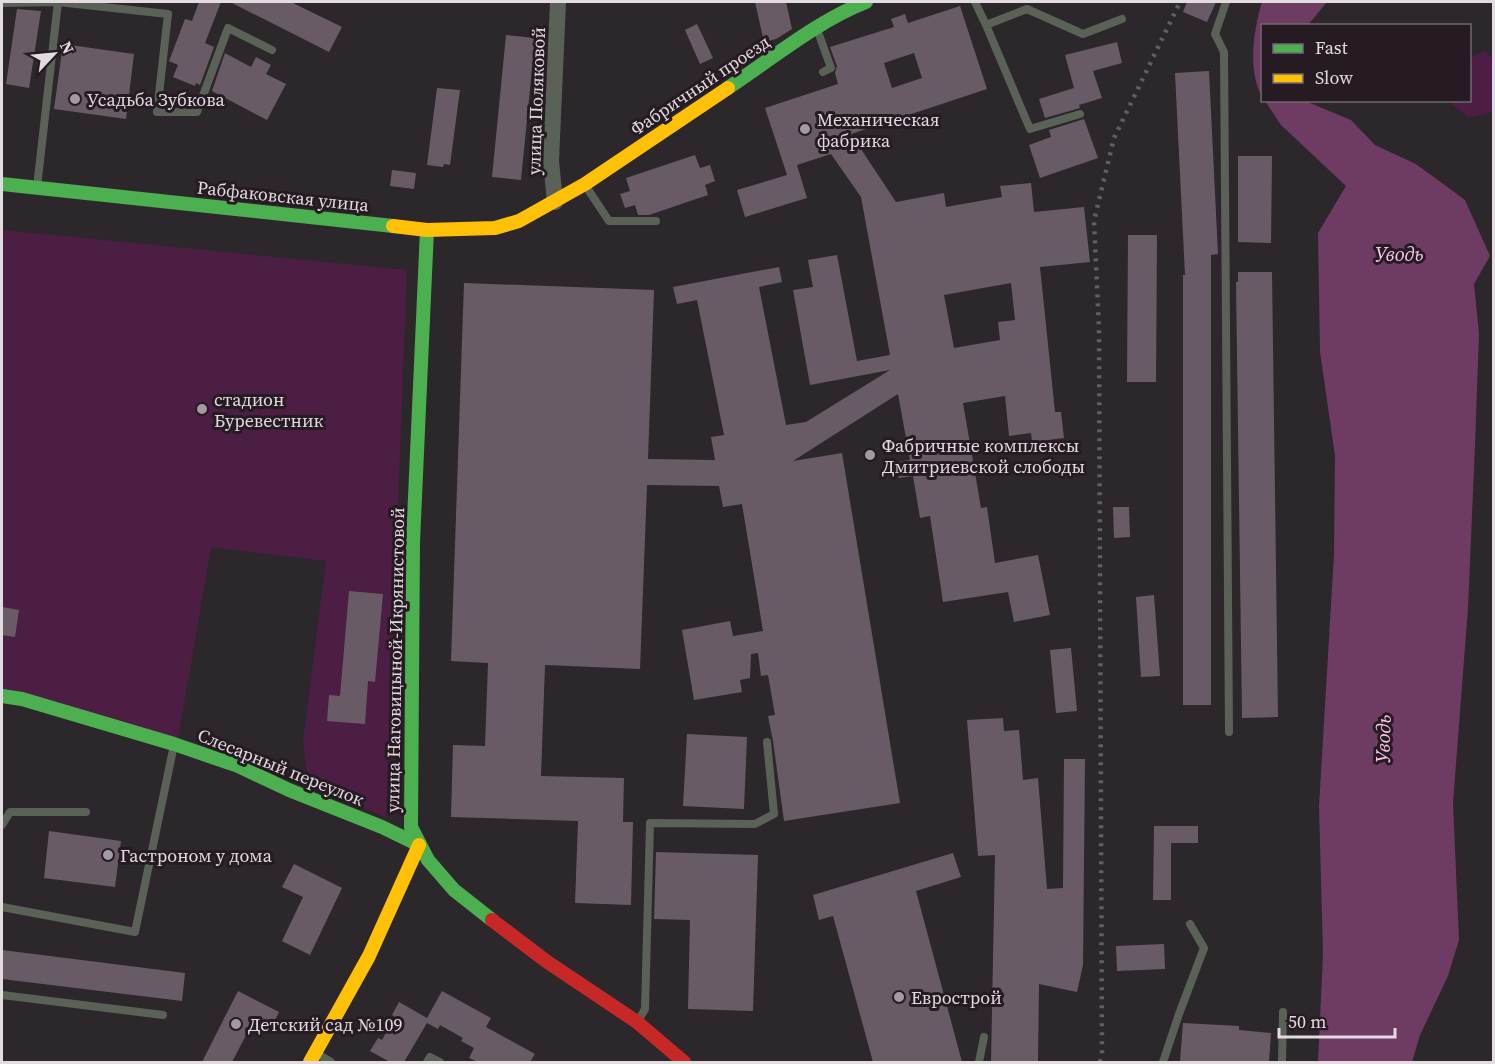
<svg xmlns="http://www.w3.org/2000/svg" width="1495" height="1064" font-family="'Source Serif 4',serif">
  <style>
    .green { fill: #4c1e43 }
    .water { fill: #6e3b62 }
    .building { fill: #695b66; fill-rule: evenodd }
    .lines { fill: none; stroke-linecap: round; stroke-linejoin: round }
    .lane { stroke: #5a6258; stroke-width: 8 }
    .street { stroke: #5a6258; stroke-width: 16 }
    .fast { stroke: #4caf50; stroke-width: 14 }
    .slow { stroke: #ffc107; stroke-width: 14 }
    .jam { stroke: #c62828; stroke-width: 14 }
    .rail { stroke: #5f615d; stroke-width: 4.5; stroke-dasharray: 3 6; stroke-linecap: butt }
    .poi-dot { fill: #a29ca1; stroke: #261b23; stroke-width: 2 }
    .labels { text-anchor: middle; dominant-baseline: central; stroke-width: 6; stroke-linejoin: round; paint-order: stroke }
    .street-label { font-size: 18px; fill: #e2dbe0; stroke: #261b23 }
    .poi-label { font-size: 18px; fill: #e2dbe0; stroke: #261b23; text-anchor: start }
    .water-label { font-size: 20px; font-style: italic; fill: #f9c6ec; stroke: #261b23 }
  </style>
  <rect width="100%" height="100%" fill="#2c272b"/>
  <path class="green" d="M1486 51 1493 60V112L1469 118 1448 101 1470 100V57Z
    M2 230 407 270 386 818 308 781 303 741 326 561 211 547 178 739 2 693Z"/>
  <path class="water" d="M1262 2H1327L1308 25 1262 26V96C1247 71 1254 28 1262 2Z
    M1265 101H1305L1351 120 1375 145 1416 164 1465 200 1490 256 1474 284 1479 333 1475 445 1468 608 1453 803 1459 940 1448 976 1420 1035 1412 1062H1318L1323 954 1319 806 1334 554 1335 456 1320 352 1318 233 1346 186 1281 125Z"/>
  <path class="building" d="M199 2H221L205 43 214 47 200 85 196 83 195 86 173 77 178 65 169 61 185 19 192 21Z
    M230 2H291L342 27 329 52Z
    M755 2H786L792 29 776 39 764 42Z
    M1187 2H1216L1207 22 1183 12Z
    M960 6 987 89 851 134 896 202 944 193 946 207 1002 197 1000 186 1031 183 1034 212 1084 207 1090 262 1040 267 1055 412H1061L1064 438 1032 442 1031 433 1009 436 1005 396 963 403 981 508 987 507 995 563 1038 555 1050 615 1014 622 1008 592 943 602 930 516 920 518 913 476 899 478 896 462 910 460 898 394 793 461 842 453 900 803 784 821 773 741 768 716 775 715 768 675 761 676 758 653 751 654 750 678 740 680 742 692 694 700 682 630 730 621 733 636 763 631 742 504 723 507 719 486 647 485 640 669 545 665 541 776 624 778 623 822H633L631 905 575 903 578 821 451 817 453 745 485 746 488 663 451 661 464 283 654 290 648 459 715 460 711 437 724 435 697 300 677 304 673 287 779 267 782 282 759 287 786 425 806 422 890 370 810 385 793 290 813 287 808 260 837 255 857 361 890 355 861 197 831 154 797 165 807 198 745 217 737 190 787 175 765 108 838 84 835 73 837 66 830 47 894 27 891 19 905 14 908 23ZM914 53 922 78 892 88 884 63ZM1011 283 1015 320 998 322 1000 340 954 348 944 295Z
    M17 9 41 11 29 88 6 84Z
    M697 24 713 58 700 64 685 30Z
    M506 35 535 38 521 180 492 177Z
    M1117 42 1122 63 1093 71 1102 98 1079 105 1080 108 1045 118 1039 99 1074 88 1065 55Z
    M63 44 134 54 126 119 54 109Z
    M225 53 251 67 256 57 271 65 266 74 286 84 267 120 212 91Z
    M1209 71 1218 254 1211 255V705H1183V275H1185L1175 73Z
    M437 88 460 90 450 165 444 164 443 167 427 165Z
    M1084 119 1098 158 1040 178 1029 145 1051 137 1049 130Z
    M695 155 700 168 710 165 715 181 705 185 708 195 649 215H638L635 205 625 208 620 194 630 191 626 178Z
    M1238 156H1272L1271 243 1238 242Z
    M392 170 416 173 414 189 390 186Z
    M1128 235H1157L1156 382H1127Z
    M1238 272H1272L1278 717 1242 718 1236 282H1238Z
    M1113 507H1129L1130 537 1114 538Z
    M349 591 383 594 375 682 368 681 365 724 327 721 329 695 340 696Z
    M1154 595 1160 676 1141 677 1136 597Z
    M2 607 19 610 15 637 2 635Z
    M1071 648 1077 711 1056 713 1050 650Z
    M1003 718 1004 731 1019 730 1023 780 1038 778 1047 889 1063 888 1064 759H1085L1083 965 1077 992 1039 984 1038 1062H991L995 855 978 856 967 720Z
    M687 734 747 737 744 809 683 806Z
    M1154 826H1198V843H1171V900H1153Z
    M49 831 121 841 115 887 44 878Z
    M656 852 758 855 753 1011 688 1009 690 920 654 919Z
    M953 853 961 877 916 891 962 1062H873L833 916 819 920 813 895Z
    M294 864 342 888 310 955 282 941 303 897 282 887Z
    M1164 944 1165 969 1117 971 1116 946Z
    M2 950 185 973 182 1001 2 979Z
    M238 991 279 1012 271 1028 254 1020 232 1062H202Z
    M442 991 491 1018 486 1027 535 1054 530 1062H478L469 1058 474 1048 461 1041 463 1038 440 1025 438 1029 427 1023 404 1062H390L370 1051 378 1038 382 1040 395 1017 392 1015 399 1002 427 1018Z
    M1183 1023 1239 1026V1030L1271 1033 1269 1062H1180Z"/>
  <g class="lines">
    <path class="lane" d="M58 2 168 14 157 112H197L228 28 272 50
      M975 2 986 25 1027 9 1083 34 1122 19
      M1226 2 1215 34 1224 52 1229 732
      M2 3 58 2 37 187
      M986 25 1030 129 1080 114
      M817 29 831 68 823 72
      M585 185 609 221H656
      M2 825 10 812H86
      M2 907 135 932 174 745
      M2 995 163 1015
      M638 1021 645 1009 650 823 755 824 774 814 767 742
      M316 1053 331 1062
      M427 1062 430 1057 440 1062
      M979 1062 984 1037
      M1163 1062 1179 1014 1204 948 1190 924
      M1282 1062 1283 1012"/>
    <path class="street" d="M555 202 551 161 558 2"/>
    <path class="fast" d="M728 88C770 60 819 20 866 2
      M2 184 393 226
      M427 230 413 542 411 827 428 860 454 890 492 920
      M2 696 22 699 174 744 238 766 289 790 382 827 419 845"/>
    <path class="slow" d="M393 226 427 230 495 228 519 221 585 184 728 88
      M310 1062 369 956 419 845"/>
    <path class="jam" d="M492 920 546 961 637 1022 684 1062"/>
    <path class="rail" d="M1100 1062 1102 1054 1099 329 1094 221 1114 138 1180 2"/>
  </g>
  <g class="poi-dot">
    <circle cx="75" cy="99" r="6"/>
    <circle cx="805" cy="129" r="6"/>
    <circle cx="202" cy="409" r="6"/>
    <circle cx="870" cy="455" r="6"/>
    <circle cx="108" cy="855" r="6"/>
    <circle cx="899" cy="997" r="6"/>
    <circle cx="236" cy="1024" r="6"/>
  </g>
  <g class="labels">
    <g class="street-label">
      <text transform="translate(700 85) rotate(-34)">Фабричный проезд</text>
      <text transform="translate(536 101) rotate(-88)">улица Поляковой</text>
      <text transform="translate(283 196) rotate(6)">Рабфаковская улица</text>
      <text transform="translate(395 660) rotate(-89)">улица Наговицыной-Икрянистовой</text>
      <text transform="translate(281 767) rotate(22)">Слесарный переулок</text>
    </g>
    <g class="poi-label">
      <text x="87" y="99">Усадьба Зубкова</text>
      <text x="817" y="119">Механическая<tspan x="817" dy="21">фабрика</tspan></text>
      <text x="214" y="399">стадион<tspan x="214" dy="21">Буревестник</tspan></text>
      <text x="882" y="445">Фабричные комплексы<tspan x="882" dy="21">Дмитриевской слободы</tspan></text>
      <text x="120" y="855">Гастроном у дома</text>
      <text x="911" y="997">Еврострой</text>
      <text x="248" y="1024">Детский сад №109</text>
    </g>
    <g class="water-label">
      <text x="1399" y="254">Уводь</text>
      <text transform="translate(1383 739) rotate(-88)">Уводь</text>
    </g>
  </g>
  <rect width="1495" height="1064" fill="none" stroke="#e2dbe0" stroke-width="6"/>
  <rect x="1261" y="24" width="210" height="78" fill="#261b23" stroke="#71686f" stroke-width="1.5"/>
  <rect x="1273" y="44" width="30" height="9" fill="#4caf50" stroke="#71686f" stroke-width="1.5"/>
  <text x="1315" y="54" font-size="18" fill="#e2dbe0">Fast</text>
  <rect x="1273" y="74" width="30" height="9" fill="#ffc107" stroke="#71686f" stroke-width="1.5"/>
  <text x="1315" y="84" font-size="18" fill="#e2dbe0">Slow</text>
  <g transform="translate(54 54) rotate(64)" stroke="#261b23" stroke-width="4.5" paint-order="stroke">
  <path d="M0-4.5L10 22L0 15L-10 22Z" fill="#e2dbe0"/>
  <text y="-9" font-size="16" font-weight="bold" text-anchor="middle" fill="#e2dbe0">N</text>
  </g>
  <path d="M1279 1028v9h116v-9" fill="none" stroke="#e2dbe0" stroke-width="3"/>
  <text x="1288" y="1028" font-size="18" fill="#e2dbe0" stroke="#261b23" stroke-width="4.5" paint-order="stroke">50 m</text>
</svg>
